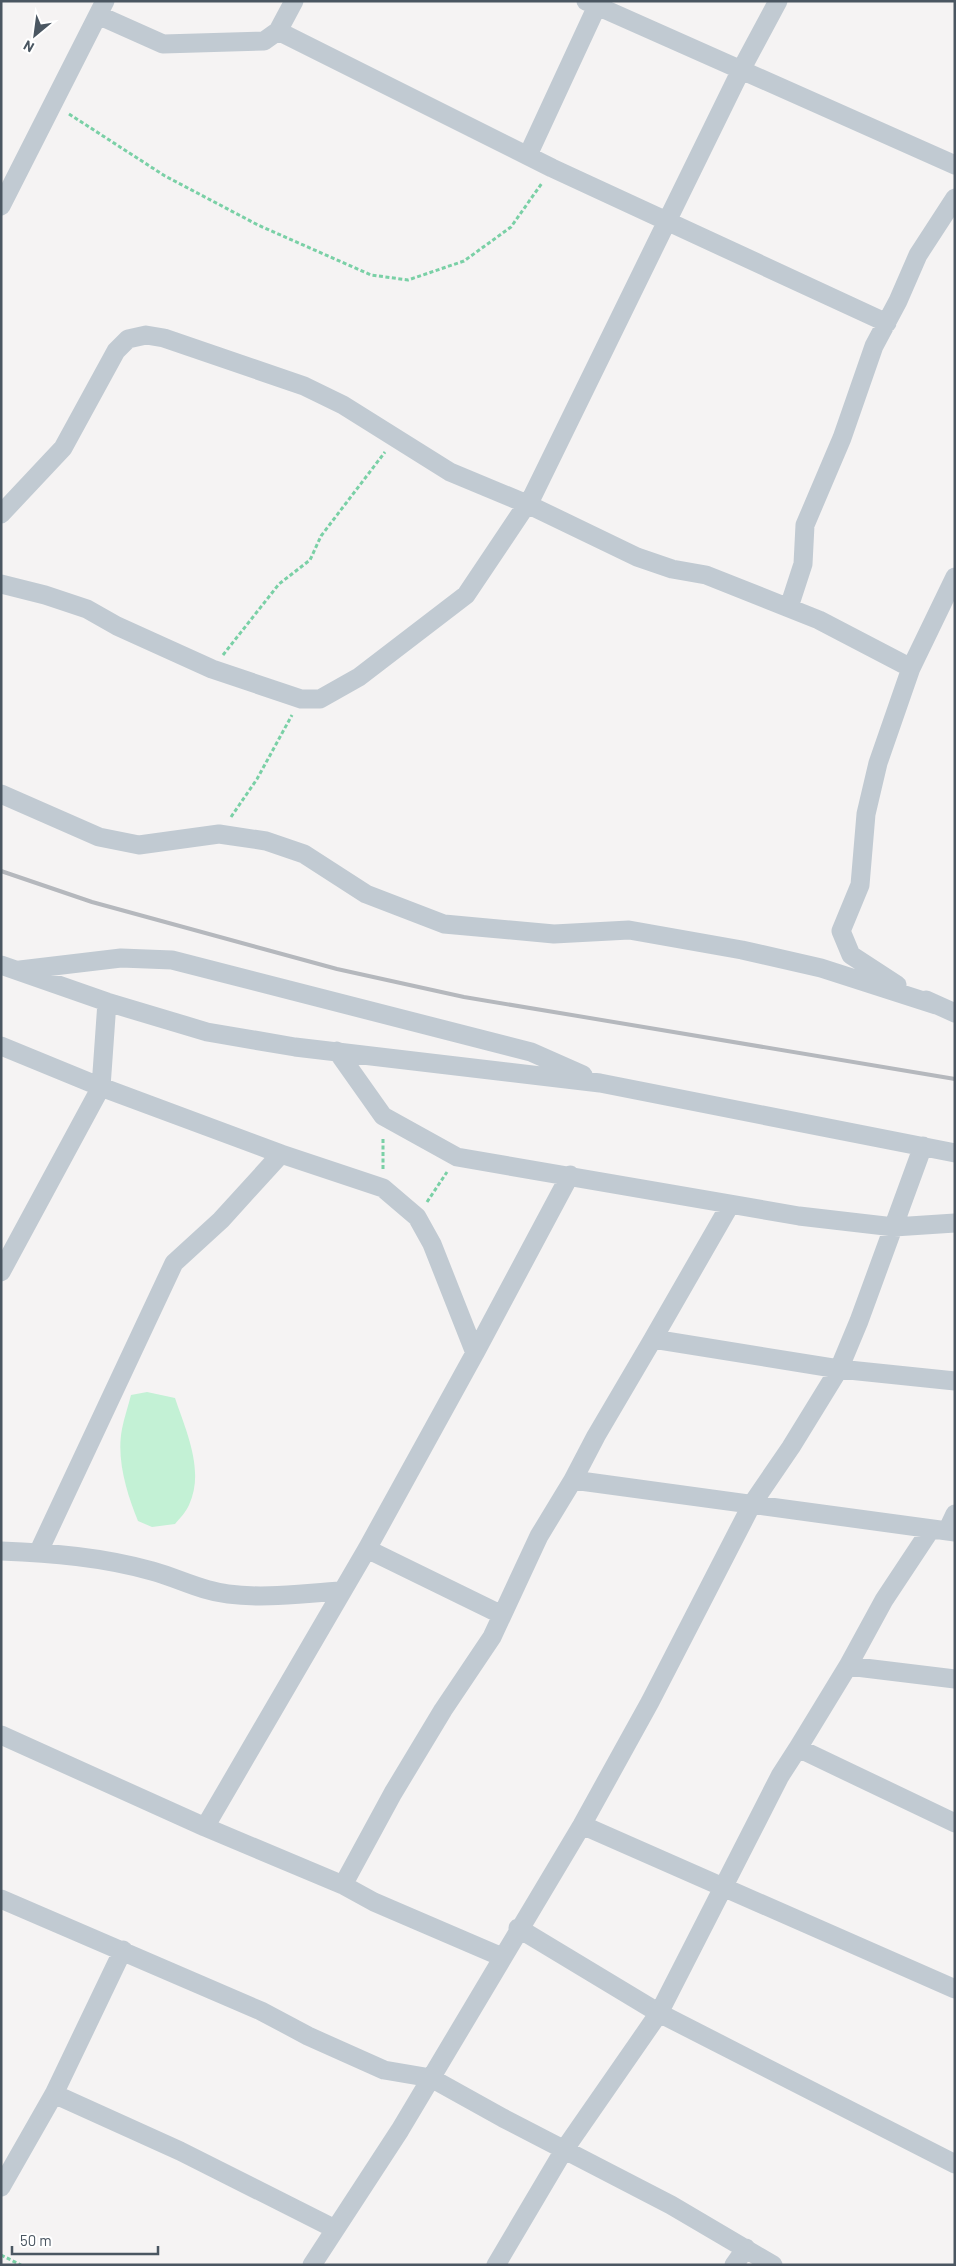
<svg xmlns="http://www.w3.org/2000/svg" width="956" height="2266" font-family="Barlow,sans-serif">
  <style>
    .green { fill: #c3f1d5 }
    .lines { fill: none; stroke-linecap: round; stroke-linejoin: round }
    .path { stroke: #7ad0a6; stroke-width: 3; stroke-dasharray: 4 2.5; stroke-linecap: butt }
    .minor { stroke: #c1cad2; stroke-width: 19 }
    .rail { stroke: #b5b8bd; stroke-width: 4 }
  </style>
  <rect width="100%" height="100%" fill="#f5f3f3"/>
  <path class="green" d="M147 1392 175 1398C186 1431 205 1471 189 1505 186 1512 180 1518 175 1524L152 1527 138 1521C127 1494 116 1459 122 1429 124 1418 128 1407 131 1395Z"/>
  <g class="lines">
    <path class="path" d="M69 114 165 176 258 225 371 275 408 280 464 261 511 227 542 183
      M223 655 279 584 310 560 321 536 385 452
      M231 817 257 779 292 715
      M383 1169V1138
      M427 1202 447 1172
      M1 2255 21 2265"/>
    <path class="minor" d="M586 1 955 165
      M98 15 163 44 264 41 278 31 294 1
      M278 31 552 168 887 323
      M528 155 597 6
      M1 206 105 1
      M1 514 63 448 116 351 128 339 146 335 164 338 304 386 343 405 450 472 527 504 637 557 672 569 706 575 819 620 911 668
      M1 584 45 595 87 609 117 626 212 669 301 699H320L359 677 466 595 533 495 741 70 778 1
      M789 607 803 564 805 525 842 438 874 346 898 301 918 255 955 198
      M1 794 99 837 139 845 219 834 266 841 304 854 366 894 444 924 554 934 629 930 742 950 821 968 936 1005
      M1 965 107 1002 207 1032 295 1047 600 1083 955 1153
      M20 970 121 958 172 960 531 1052 583 1075
      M897 985 851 955 841 931 860 885 866 814 878 763 911 668 955 577
      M926 1000 955 1013
      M1 1046 101 1087 107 1002
      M337 1051 383 1116 457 1157 799 1216 894 1227 955 1223
      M730 1205 653 1339 839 1369 955 1381
      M1 1272 101 1087 281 1154
      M573 1480 955 1532
      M947 1531 955 1514
      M367 1549 502 1615
      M1 1551C52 1553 102 1557 152 1571 178 1578 201 1591 228 1594 266 1599 304 1593 342 1591
      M38 1553 174 1263 221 1220 281 1154 383 1188 417 1217 432 1244 475 1353 570 1175
      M848 1666 884 1600 931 1529
      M955 1679 848 1666 798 1748 955 1823
      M1 1735 205 1827 343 1885
      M582 1825 955 1989
      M205 1827 367 1549 475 1353
      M1 1899 261 2011 308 2036 384 2070 431 2078 503 2118 671 2205 773 2265
      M518 1928 659 2013 780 1776 798 1748
      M502 1957 374 1902 343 1885 393 1793 443 1710 492 1637 539 1536 573 1480 596 1436 653 1339
      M54 2094 180 2151 335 2229
      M1 2187 54 2094 123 1950
      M312 2265 400 2130 582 1825 650 1702 752 1504 791 1447 839 1369 859 1321 923 1146
      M496 2265 564 2150 659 2013 955 2164
      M734 2265 746 2248"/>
    <path class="rail" d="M1 871 92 902 337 969 464 997 955 1079"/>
  </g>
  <rect width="956" height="2266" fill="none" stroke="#4a5661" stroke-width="5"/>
  <g transform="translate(35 35) rotate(209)" stroke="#ffffff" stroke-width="4" paint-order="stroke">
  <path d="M0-4L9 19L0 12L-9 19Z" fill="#4a5661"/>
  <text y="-8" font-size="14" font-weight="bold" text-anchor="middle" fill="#4a5661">N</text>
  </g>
  <path d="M12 2246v8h146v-8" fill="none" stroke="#4a5661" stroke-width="2.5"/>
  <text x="20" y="2246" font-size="15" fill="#4a5661" stroke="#ffffff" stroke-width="4" paint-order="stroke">50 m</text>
</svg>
